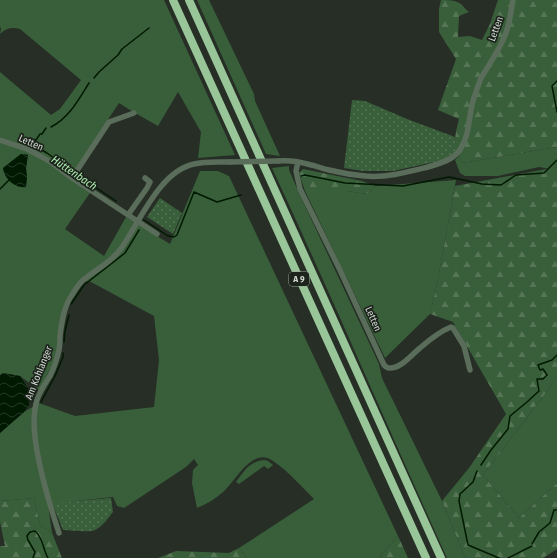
<svg xmlns="http://www.w3.org/2000/svg" width="557" height="558" font-family="'Fira Sans Condensed',sans-serif">
  <style>
    .green { fill: #395f3a; fill-rule: evenodd }
    .forest { fill: url(#forest-firs) }
    .garden { fill: url(#garden-dots) }
    .water { fill: url(#water-waves) }
    .lines { fill: none; stroke-linecap: round; stroke-linejoin: round }
    .stream { stroke: #001901; stroke-width: 1.5 }
    .minor { stroke: #5a6c5a; stroke-width: 5.5 }
    .highway { stroke: #99c699; stroke-width: 8 }
    .minor-bridge { stroke: #5a6c5a; stroke-width: 5.5 }
    .labels { text-anchor: middle; dominant-baseline: central; stroke-width: 3.5; stroke-linejoin: round; paint-order: stroke }
    .shield { fill: #1c241c; stroke: #9aa19a; stroke-width: 1 }
    .shield-label { font-size: 9px; font-weight: bold; fill: #d0d6d0 }
    .street-label { font-size: 10px; fill: #d0d6d0; stroke: #1c241c }
    .water-label { font-size: 11px; font-style: italic; fill: #acecad; stroke: #1c241c }
  </style>
  <defs>
    <pattern id="forest-firs" width="22" height="20" patternUnits="userSpaceOnUse"><rect width="22" height="20" fill="#395f3a"/><path d="M5 1l3.5 6h-7zM16 11l3.5 6h-7z" fill="#557555"/></pattern>
    <pattern id="garden-dots" width="8" height="8" patternUnits="userSpaceOnUse"><rect width="8" height="8" fill="#395f3a"/><path d="M2 2h.1M6 6h.1" fill="none" stroke="#557555" stroke-width="1.8" stroke-linecap="round"/></pattern>
    <pattern id="water-waves" width="16" height="10" patternUnits="userSpaceOnUse"><rect width="16" height="10" fill="#001901"/><path d="M0 5q4-4 8 0t8 0" fill="none" stroke="#243a25"/></pattern>
  </defs>
  <rect width="100%" height="100%" fill="#262e26"/>
  <path class="green" d="M0 0H164L235 155 198 158 201 132 178 92 158 126 130 110 119 103 71 175 92 190 65 229 104 256 126 217 170 244 200 171H218L229 176 398 536 380 556 382 558H247L239 548 314 499C301 486 288 471 273 461 252 446 236 481 223 492 215 499 207 504 197 508L192 483 193 470 198 465 194 459 186 467 124 508 117 506 113 497 48 504 52 533 40 525 34 498 0 501V433L24 412 39 403 75 416 154 407 159 360 154 316 91 282 80 281 71 293 58 348 51 368 39 390 20 376 3 373 0 375V72L51 115 60 109 81 80 20 29C12 27 6 28 0 34L1 28 0 27ZM21 154 28 155 26 168 27 178 3 168Z
    M197 0H209L254 94 255 101 280 156 266 154Z
    M557 147V167L550 169 539 167 498 176H465L460 173 455 160 459 156 462 163Z
    M289 166V170L299 193 379 364 382 378 442 501 465 558H447C388 428 332 297 272 168Z
    M456 180 437 284 430 314 385 358 305 191H347L367 194 376 186Z
    M557 375V483L519 518 483 475 548 390Z
    M264 460 268 461 273 465 268 469 264 466 239 484 236 482C245 470 249 462 264 460Z"/>
  <path class="forest" d="M441 0C448 0 456 0 461 4 464 7 465 9 469 12L459 16 458 37 470 36 482 40 490 24 498 0H557V147L462 163C453 143 454 139 459 119L438 110 456 59 439 32V9Z
    M557 167V375L548 390 483 475 519 518 557 483V549L543 558H465L442 501 469 468 506 414 453 322 430 314 437 284 455 186Z
    M303 169 362 181 376 186 367 194 347 191H305L299 173Z
    M34 498 40 525 52 533 62 558H0V546H5L0 522V501Z
    M398 536 408 558H382L380 556Z
    M239 548 247 558H158L176 551 229 553Z"/>
  <path class="garden" d="M352 100 365 101 407 119 455 137 457 151 443 160 393 171H363L344 168Z
    M160 198 182 213 173 234 147 217Z
    M111 498 113 512C108 518 102 527 95 530 89 533 70 530 63 530L52 503Z"/>
  <path class="water" d="M21 154H23L28 155 26 168 27 178 26 187C15 189 4 178 3 168Z
    M3 373 20 376 28 388 29 405 24 412 0 433V375Z"/>
  <g class="lines">
    <path class="stream" d="M94 78 99 72 118 55 122 49 149 28
      M557 81 552 86 557 112
      M51 127C69 118 79 99 89 83
      M33 145 47 153 86 181 116 201
      M32 146 40 134H42L46 128
      M301 176 305 175 345 183 403 186 449 177 482 184 501 185 516 175 544 173 557 160
      M0 189 10 179
      M144 220 168 236 174 237 177 235 194 192 217 202 241 195
      M71 304 84 285 125 253 139 230
      M64 342 65 331 69 315
      M41 402 55 376 63 357V353
      M481 465 491 450 508 429 510 416 527 402 539 391 537 379H543L547 375 543 369 540 370 538 365 552 360 557 355
      M477 471 473 482 460 494 459 501 468 545 499 558
      M532 544 539 532 550 523 554 510H557
      M33 558 35 552 28 540 27 536 30 532 35 531C43 537 43 550 48 558
      M508 558 532 546"/>
    <path class="minor" d="M0 140 27 149 42 157 52 163 72 178 157 234
      M278 161C289 160 301 162 311 165 317 166 323 169 329 170 341 173 353 175 365 176 386 178 408 172 428 167 441 163 454 160 461 148 471 132 468 112 475 95 477 89 479 83 481 78 490 63 500 49 506 33 510 22 511 11 513 0
      M298 162 296 171 300 189 339 268 384 365C386 367 387 368 389 368 401 369 412 354 420 348 428 341 441 331 451 327L453 328 464 346 470 370
      M72 178 109 122 134 113
      M128 215 147 188 150 182 145 178
      M59 533C50 506 42 479 37 451 34 434 32 416 37 400 40 391 45 384 50 376 54 368 57 359 59 350 60 345 60 340 60 335 62 321 64 306 72 295 75 290 79 284 83 280 96 269 112 262 122 247 140 221 160 171 194 164 205 161 219 162 230 162"/>
    <path class="highway" d="M173 0 426 558
      M189 0 441 558"/>
    <path class="minor-bridge" d="M230 162 278 161"/>
  </g>
  <g class="labels">
    <rect class="shield" x="289" y="272" width="20" height="14" rx="3"/>
    <g class="shield-label">
      <text x="299" y="279">A 9</text>
    </g>
    <g class="street-label">
      <text transform="translate(496 29) rotate(-70)">Letten</text>
      <text transform="translate(31 143) rotate(24)">Letten</text>
      <text transform="translate(373 319) rotate(66)">Letten</text>
      <text transform="translate(39 373) rotate(-68)">Am Kohlanger</text>
    </g>
    <g class="water-label">
      <text transform="translate(74 173) rotate(34)">Hüttenbach</text>
    </g>
  </g>
</svg>
